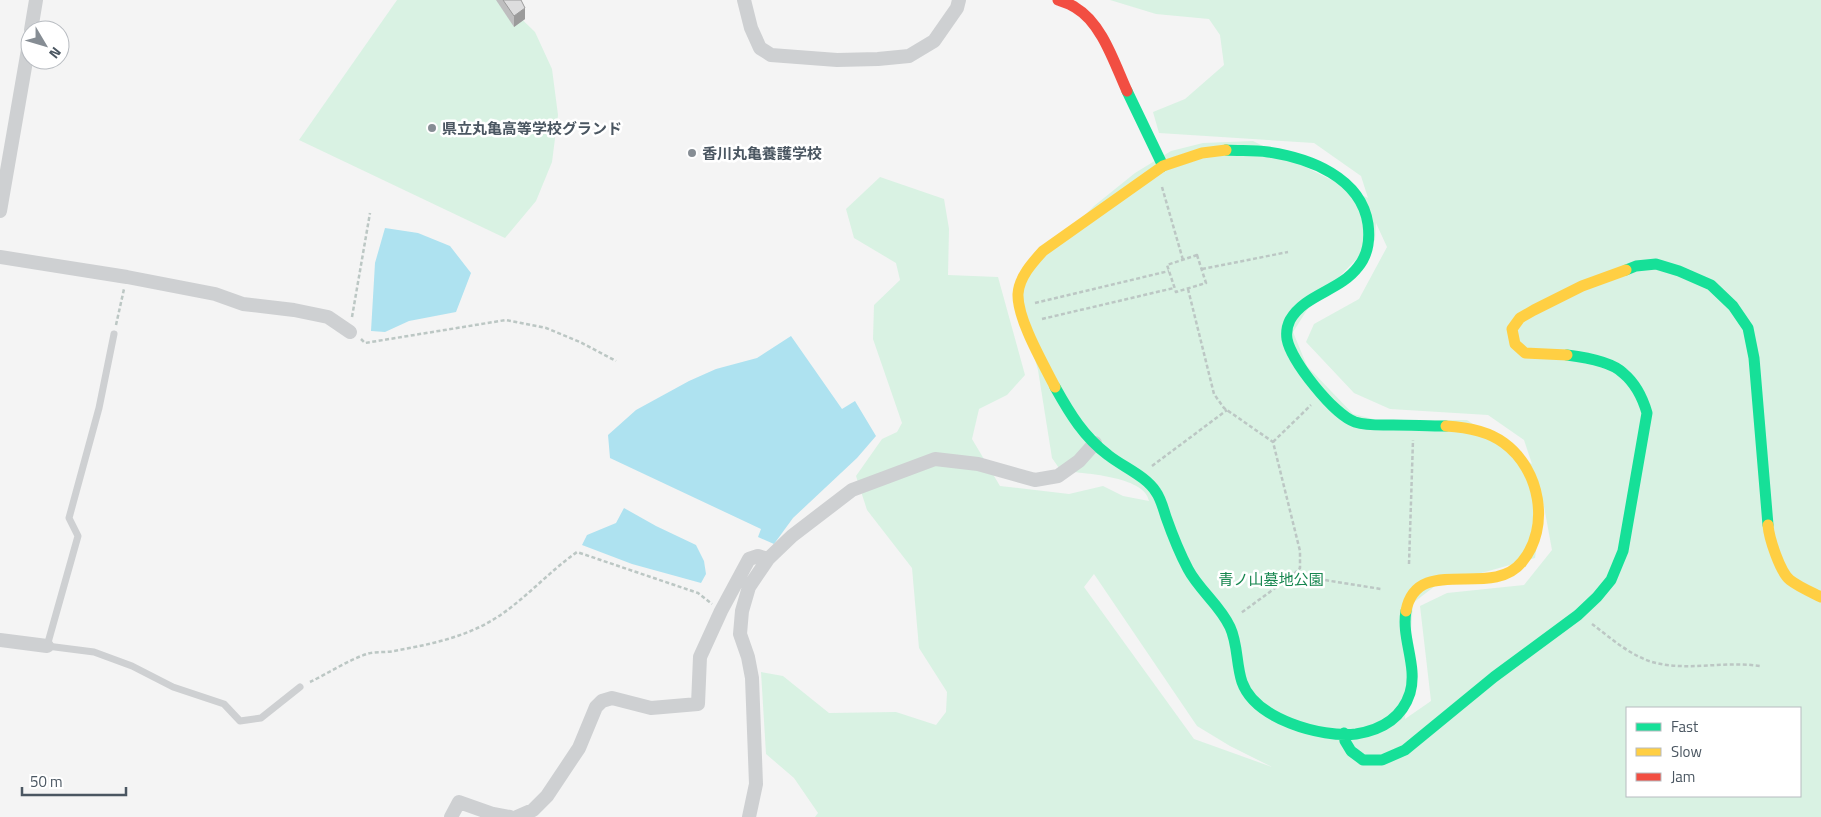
<svg xmlns="http://www.w3.org/2000/svg" width="1821" height="817" font-family="'Titillium Web','Noto Sans JP',sans-serif">
  <style>
    .green { fill: #d9f2e3; fill-rule: evenodd }
    .water { fill: #aee2f0 }
    .lines { fill: none; stroke-linecap: round; stroke-linejoin: round }
    .path { stroke: #bcc7c4; stroke-width: 2.5; stroke-dasharray: 4 2.5; stroke-linecap: butt }
    .lane { stroke: #ced0d2; stroke-width: 7 }
    .street { stroke: #ced0d2; stroke-width: 14 }
    .fast { stroke: #16e098; stroke-width: 11 }
    .slow { stroke: #ffcf43; stroke-width: 11 }
    .jam { stroke: #f24e42; stroke-width: 11 }
    .wall { fill: #bebebf }
    .shaded-wall { fill: #9b9b9b }
    .building { fill: #ddddde; stroke: #9b9b9b }
    .poi-dot { fill: #868d94; stroke: #fff; stroke-width: 2 }
    .labels { text-anchor: middle; dominant-baseline: central; stroke-width: 5; stroke-linejoin: round; paint-order: stroke }
    .poi-label { font-size: 15px; font-weight: bold; fill: #4a5661; stroke: #fff; text-anchor: start }
    .park-label { font-size: 15px; fill: #17864f; stroke: #fff }
  </style>
  <rect width="100%" height="100%" fill="#f4f4f4"/>
  <path class="green" d="M397 0H502L535 32 552 69 558 115 552 162 536 201 505 238 299 140Z
    M1110 0H1821V817H815L818 813 794 778 766 754 761 672 783 676 829 713 896 712 936 725 946 712 947 692 919 648 912 568 867 510 856 476 882 439 897 432 902 423 873 339 874 305 900 280 896 263 854 238 846 209 880 177 944 199 949 229 948 275 998 277 1025 375 1007 395 979 409 972 439 1000 486 1069 494 1103 486 1123 496 1149 501C1145 476 1082 473 1061 471L1052 458 1038 370 1014 286 1094 206 1135 173 1171 151 1203 143 1253 141 1368 198 1361 176 1314 143 1159 133 1153 112 1185 99 1224 65 1220 35 1209 19 1156 14ZM1376 223 1387 247 1359 299 1314 324 1306 342 1354 393 1390 409 1488 415 1524 440 1532 464 1467 420H1377L1353 414 1307 366 1293 332 1307 310 1375 240ZM1543 501 1552 550 1524 585 1447 593 1420 606 1431 701 1405 719 1413 603 1435 586 1535 558ZM1094 574 1197 726 1230 746 1272 767 1194 739 1084 587ZM1627 708H1800V796H1627Z"/>
  <path class="water" d="M385 228 418 233 450 246 471 273 456 312 409 321 385 332 371 331 375 263Z
    M791 336 842 409 855 401 876 436 857 458 793 518 774 544 758 537 761 529 610 458 608 435 636 410 689 381 716 369 757 358Z
    M624 508 656 526 696 545 704 561 706 574 701 583 632 564 582 545 587 535 616 523Z"/>
  <g class="lines">
    <path class="path" d="M1162 187 1183 260
      M1197 255 1206 283 1176 292 1167 265Z
      M1202 269 1288 252
      M1188 289 1214 394 1224 408 1273 442 1300 551V568L1293 575 1241 613
      M1035 303 1169 271
      M352 317 370 213
      M1042 319 1174 288
      M116 325 124 289
      M361 339 365 343 506 320 546 328 580 342 616 361
      M1273 442 1311 405
      M1152 466 1227 410
      M1409 564 1413 440
      M1293 575 1381 589
      M1592 624C1612 639 1635 660 1661 664 1693 670 1727 661 1760 666
      M310 682C327 674 350 659 367 654 375 651 385 653 394 651 427 645 462 638 491 621 523 602 547 573 577 552L698 593 712 604"/>
    <path class="lane" d="M114 334 99 408 69 518 78 536 47 646 94 652 132 666 173 687 224 704 240 721 261 718 300 687"/>
    <path class="street" d="M744 0 751 28 760 48 771 55 837 60 878 59 909 56 934 41 957 8 959 0
      M31 30 36 0
      M0 211 30 38
      M0 257 127 277 215 294 243 304 294 310 328 317 350 332
      M0 640 47 646
      M451 817 459 802 493 814 510 817
      M517 817 533 810 547 796 579 748 596 707 602 701 612 698 651 708 698 704 700 657 721 611 749 559 758 556 768 559
      M749 817 756 784 752 678 748 657 740 634 742 611 749 587 768 559 792 536 852 490 935 459 978 464 1035 480 1058 476 1079 461 1095 443"/>
    <path class="fast" d="M1127 91 1163 166
      M1226 150C1240 151 1254 150 1268 152 1309 158 1361 177 1368 224 1370 239 1368 255 1358 267 1340 291 1305 294 1290 320 1287 326 1286 332 1287 339 1291 361 1334 415 1355 422 1368 426 1380 425 1393 425 1411 425 1428 426 1446 426
      M1626 270 1636 266 1656 264 1679 271 1711 285 1733 306 1748 328 1754 358 1768 525
      M1055 387C1070 414 1084 437 1108 455 1123 467 1146 476 1156 492 1161 499 1163 508 1166 517 1172 534 1179 552 1188 569 1199 590 1220 605 1230 627 1238 644 1236 664 1242 682 1255 719 1321 738 1356 734 1381 730 1402 718 1410 693 1418 666 1401 638 1406 611
      M1344 733 1345 741 1351 751 1363 760H1382L1405 750 1494 677 1578 615 1597 597 1611 580 1623 551 1647 413C1643 399 1635 383 1623 373 1612 362 1583 357 1567 355"/>
    <path class="slow" d="M1567 355 1525 353 1515 344 1512 329 1520 318 1534 310 1582 286 1626 270
      M1055 387C1044 365 1017 319 1018 294 1019 277 1033 262 1043 251L1163 166 1202 153 1226 150
      M1768 525C1769 538 1780 572 1790 580 1799 587 1811 592 1821 597
      M1406 611C1417 553 1492 600 1522 562 1551 527 1540 469 1504 443 1488 431 1465 427 1446 426"/>
    <path class="jam" d="M1058 0C1064 2 1071 4 1076 8 1102 23 1115 65 1127 91"/>
  </g>
  <path class="wall" d="M496 0H521L525 19 514 27Z"/>
  <path class="shaded-wall" d="M525 8V19L514 27V16Z"/>
  <path class="building" d="M503 0H521L525 8 514 16Z"/>
  <g class="poi-dot">
    <circle cx="432" cy="128" r="5"/>
    <circle cx="692" cy="153" r="5"/>
  </g>
  <g class="labels">
    <g class="poi-label">
      <text x="442" y="128">県立丸亀高等学校グランド</text>
      <text x="702" y="153">香川丸亀養護学校</text>
    </g>
    <g class="park-label">
      <text x="1271" y="579">青ノ山墓地公園</text>
    </g>
  </g>
  <rect x="1626" y="707" width="175" height="90" fill="#ffffff" stroke="#b7bbc0"/>
  <rect x="1636" y="723" width="25" height="8" fill="#16e098" stroke="#b7bbc0"/>
  <text x="1671" y="732" font-size="15" fill="#4a5661">Fast</text>
  <rect x="1636" y="748" width="25" height="8" fill="#ffcf43" stroke="#b7bbc0"/>
  <text x="1671" y="757" font-size="15" fill="#4a5661">Slow</text>
  <rect x="1636" y="773" width="25" height="8" fill="#f24e42" stroke="#b7bbc0"/>
  <text x="1671" y="782" font-size="15" fill="#4a5661">Jam</text>
  <g transform="translate(45 45) rotate(128)"><circle r="24" fill="#ffffff" stroke="#b7bbc0"/>
  <path d="M0-4L9 19L0 12L-9 19Z" fill="#868d94"/>
  <text y="-8" font-size="14" font-weight="bold" text-anchor="middle" fill="#4a5661">N</text>
  </g>
  <path d="M22 787v8h104v-8" fill="none" stroke="#4a5661" stroke-width="2.5"/>
  <text x="30" y="787" font-size="15" fill="#4a5661" stroke="#ffffff" stroke-width="4" paint-order="stroke">50 m</text>
</svg>
